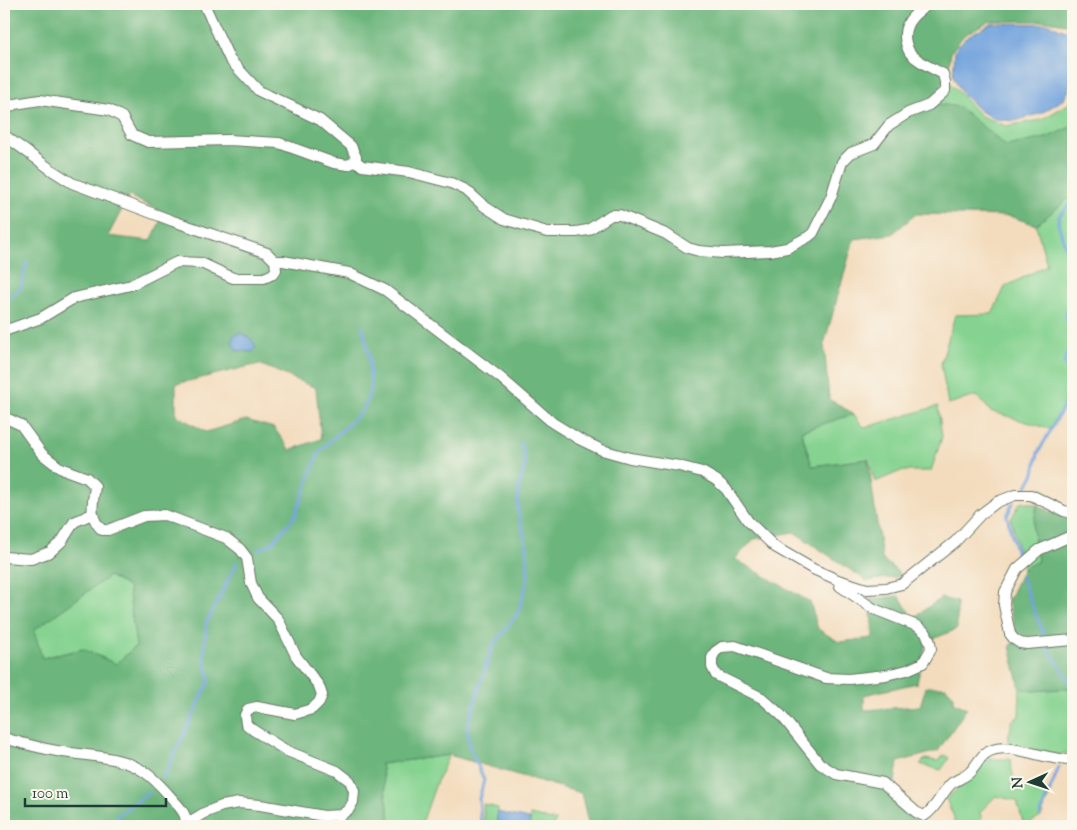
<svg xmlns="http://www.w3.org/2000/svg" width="1077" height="830" font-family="'Sorts Mill Goudy',serif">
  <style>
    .green { fill: #86d391; stroke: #528862 }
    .forest { fill: #6cb57b; stroke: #467958; fill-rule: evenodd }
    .water { fill: #72a3dd; stroke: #487088 }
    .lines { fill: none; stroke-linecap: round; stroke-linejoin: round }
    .stream { stroke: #72a3dd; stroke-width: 3 }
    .minor-casing { stroke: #697564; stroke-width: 12 }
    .minor { stroke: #fff; stroke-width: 10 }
  </style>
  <rect width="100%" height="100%" fill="#fbf7ec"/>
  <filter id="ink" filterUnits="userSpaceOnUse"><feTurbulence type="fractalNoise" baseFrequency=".02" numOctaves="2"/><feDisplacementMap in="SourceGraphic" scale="10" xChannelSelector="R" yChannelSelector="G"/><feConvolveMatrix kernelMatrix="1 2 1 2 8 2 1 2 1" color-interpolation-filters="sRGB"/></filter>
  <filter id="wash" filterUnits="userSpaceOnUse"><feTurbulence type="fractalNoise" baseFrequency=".0096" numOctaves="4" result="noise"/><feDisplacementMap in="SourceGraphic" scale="20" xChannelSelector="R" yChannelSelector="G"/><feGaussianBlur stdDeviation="1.12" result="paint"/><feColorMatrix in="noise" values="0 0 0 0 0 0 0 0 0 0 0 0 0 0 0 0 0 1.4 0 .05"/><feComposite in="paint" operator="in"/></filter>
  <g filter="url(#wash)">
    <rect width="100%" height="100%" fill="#f3dcbd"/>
    <path class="green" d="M950 83 981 116 1006 126 1041 120 1073 101V98V126L1046 138 1006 146 991 133 939 104Z
      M1073 195V355L1068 363V396L1050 429 990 411 984 403 976 396 948 404 941 364 955 315 992 314 1005 287 1047 265 1036 225Z
      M938 406 942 437 931 471H901L875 482 868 459 812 466 801 431 854 414 862 426 867 427Z
      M1021 501 1037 505 1033 529 1038 561 1023 569 1011 519Z
      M109 576 128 586 136 646 116 664 83 649 42 658 33 630Z
      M1020 688 1033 691 1073 688V750L1060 755 1011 745C1005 734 1012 733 1011 722L1019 716Z
      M449 755 435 786 421 826H391L381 764Z
      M945 755 949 758 941 770 920 764 925 759 937 761Z
      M985 759H1010L1015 786 1051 791 1041 817 1024 826 1017 801 996 796 980 812 983 826H954V817L946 799 975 774Z
      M483 804 498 808 497 822 499 826H484Z
      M530 815 556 821 553 826H530Z"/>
    <path class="forest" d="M4 4H1073V25L1047 21H989L964 35 951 52 948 76 934 96 939 104 959 107 1006 146 1046 138 1073 126V195L1036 225 1009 216 916 214 892 234 854 239 824 344 829 399 854 414 801 431 812 466 868 459 882 559 903 576 867 581 794 532 754 539 735 559 810 602 818 629 839 642 873 638 870 599 899 596 913 618 941 598 957 602V629L926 642 917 683 864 695V710L920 706 926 687H946L954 696V703L967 708 938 751 898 762 893 795 917 821 929 824V826H589L581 793 449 755 381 764 391 826H4ZM129 196 164 213 151 241 108 236ZM259 364 316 388 321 439 290 450 274 428 246 420 206 432 176 415V384ZM109 576 128 587 136 646 116 664 83 649 42 658 34 630Z
      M1037 505 1066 519H1073V688L1033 691 1020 688 1010 646 1017 636 1008 601 1023 569 1038 561 1033 529Z"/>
    <path class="water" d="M991 23 1049 24 1073 34V64L1068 92 1064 99 1042 113 1015 121 995 119 980 111 961 92 953 76 955 50 966 37Z
      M242 333 251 339 256 347 253 352 237 351 232 343 234 335Z
      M497 812 529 819 530 826H499L497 823Z"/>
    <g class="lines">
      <path class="stream" d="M1073 201 1059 216 1058 223 1069 259 1072 290 1066 317 1073 337
        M4 304 21 287 27 262
        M1025 490 1034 473 1038 453 1069 397V373L1064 362 1073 338
        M1013 503 1007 516 1019 562
        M258 550 271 544 295 516 319 452 364 409 371 388 369 356 363 327
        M1021 576 1044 635
        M1046 646 1073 686
        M163 778 210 680 204 658 206 623 237 563
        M1040 815 1059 767
        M104 826 149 792
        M481 826 479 799 484 780 470 748 467 728 492 647 518 613 528 578 527 547 518 513V493L525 461 521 443
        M1026 826 1027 824"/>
    </g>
  </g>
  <g filter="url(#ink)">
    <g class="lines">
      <defs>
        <path id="minor" d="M204 4 230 60 259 91 320 120 351 146 356 157V161L362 166 409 172 451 183 466 190 484 206 504 219 547 232H576L588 230 611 215H620L666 234 688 248 699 251 723 253 770 251 787 248 808 237 813 233 831 197 842 162 851 153 874 144 889 125 908 113 929 105 945 91V82L943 74C932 68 919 63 910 53 908 50 907 47 906 43 901 24 915 12 930 4
          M4 110 15 104 40 100 109 110 122 117 132 135 148 142 229 140 279 143 334 163 348 165 356 161
          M4 135 53 171 72 183 173 221 267 253 275 261 276 270 273 274 264 278H233L201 263 177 262 131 285 74 298 41 318 4 331
          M275 261H283L349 273 385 290 501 378 553 423 579 439 602 450 630 458 679 466 702 472 716 480 726 489 748 521 775 547 813 569 838 580 867 589 886 588 902 584 955 542 981 514 997 502 1015 495H1031L1064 511 1073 513
          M4 417 21 425 42 454 60 468 87 478 95 486C93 504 88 516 102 530H108L144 516 165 515 226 538 240 549 247 558 251 583 258 598 278 619 296 656 319 686 322 695 319 702 312 709 295 714 257 707 248 709 245 715 246 724 253 730 287 751 337 771 350 781 354 791 353 802 349 809 341 815 324 816 260 805 239 803 222 806 204 813 186 824
          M1073 535 1039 550 1017 569 1005 592 1004 605 1010 634 1014 639 1020 643 1027 644 1073 640
          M4 557 31 559 50 552 62 541 74 522 92 514
          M838 580 840 586 874 609 917 626 926 633 930 642 931 649 923 663 907 670 886 675 849 679 826 678 735 646 722 647 715 652 712 658V667L716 675 762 698 781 715 820 764 836 774 883 783 916 812 924 816C937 808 941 793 952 783 958 779 966 777 971 771 981 760 980 753 996 749 1017 745 1049 761 1073 760
          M4 738C21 743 39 748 57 751 85 756 119 755 143 771 156 779 166 792 176 803 182 810 189 818 184 826"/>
      </defs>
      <use href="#minor" class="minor-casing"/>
      <use href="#minor" class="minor"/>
    </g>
  </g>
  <rect width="1077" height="830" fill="none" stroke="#fbf7ec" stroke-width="20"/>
  <g transform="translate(1030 782) rotate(267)" stroke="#fbf7ec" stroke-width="4" paint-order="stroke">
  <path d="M0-4L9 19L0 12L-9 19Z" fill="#1f3d34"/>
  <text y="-8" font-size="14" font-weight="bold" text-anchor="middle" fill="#1f3d34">N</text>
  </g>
  <path d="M25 798v8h141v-8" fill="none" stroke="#1f3d34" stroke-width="2.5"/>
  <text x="32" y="798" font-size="15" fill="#1f3d34" stroke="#fbf7ec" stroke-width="4" paint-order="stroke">100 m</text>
</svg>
